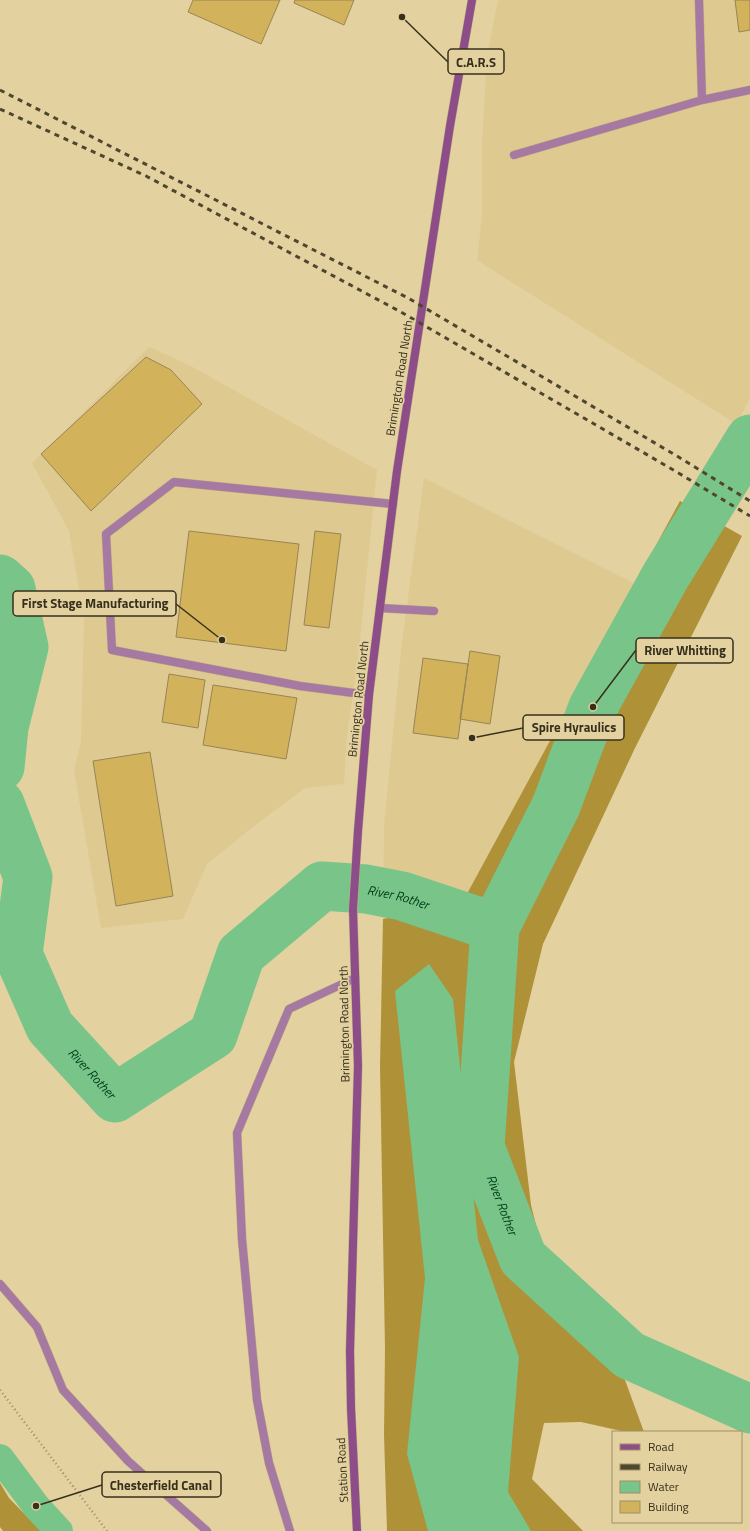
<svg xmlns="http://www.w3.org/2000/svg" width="750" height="1531" font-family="'Titillium Web',sans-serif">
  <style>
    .built { fill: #dec990 }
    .forest { fill: #af9138 }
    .water { fill: #79c489 }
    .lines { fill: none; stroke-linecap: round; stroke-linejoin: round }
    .canal { stroke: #79c489; stroke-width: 28 }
    .river { stroke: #79c489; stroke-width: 49 }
    .building { fill: #d2b25b; stroke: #968557 }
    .lane-casing { stroke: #bdae83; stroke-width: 9 }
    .secondary-casing { stroke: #bdae83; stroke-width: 9 }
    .path { stroke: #9b8d69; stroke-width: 2.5; stroke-dasharray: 1 3; stroke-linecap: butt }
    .lane { stroke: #a579a1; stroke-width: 8 }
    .secondary { stroke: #8d4d88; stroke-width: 8 }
    .rail { stroke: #4e462e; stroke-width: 3; stroke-dasharray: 5 5; stroke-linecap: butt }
    .labels { text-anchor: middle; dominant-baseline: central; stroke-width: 3.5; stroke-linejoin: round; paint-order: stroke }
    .street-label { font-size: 12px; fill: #37301c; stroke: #e3d1a0 }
    .water-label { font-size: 13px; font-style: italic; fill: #013d18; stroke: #e3d1a0 }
    .leader { fill: none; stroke: #37301c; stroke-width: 1.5 }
    .callout-dot { fill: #37301c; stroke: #e3d1a0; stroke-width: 1.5 }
    .callout { fill: #e3d1a0; stroke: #37301c; stroke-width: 1.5 }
    .callout-label { font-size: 13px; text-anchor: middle; font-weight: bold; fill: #37301c }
  </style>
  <rect width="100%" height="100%" fill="#e3d1a0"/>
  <path class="built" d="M498 0H750V399L736 424 477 260 482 215V146L487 57Z
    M149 347 189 365 377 470 358 660 347 735 344 784 305 788 258 823 207 864 183 919 101 928 74 770 81 741 84 619 69 531 32 463Z
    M424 478 635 584 462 903 383 919 384 827 401 650Z"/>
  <path class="forest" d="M680 501 742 536 635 748 543 944 514 1062 531 1205 544 1257 565 1322 625 1380 644 1432H626L581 1422 544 1423 532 1479 583 1531H387L384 1435 385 1348 380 1066 383 919 462 903Z
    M0 1483 9 1498 41 1531H3L0 1527Z"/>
  <path class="water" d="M429 964 453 999 478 1240 519 1357 508 1492 531 1531H428L407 1454 425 1278 395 991Z"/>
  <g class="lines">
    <path class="canal" d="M0 1458 36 1506 59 1531"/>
    <g class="river">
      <path d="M0 579 11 589 24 647 4 727 0 767"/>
      <path id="s1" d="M0 804 28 877 18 954 50 1027 115 1098 213 1035 241 954 322 886 366 889 402 896 495 927 480 1147 523 1258 629 1355 750 1409"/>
      <path d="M495 927 556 806 593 707 665 577 750 439"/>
    </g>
  </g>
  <path class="building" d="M193 0H280L261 44 188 12Z
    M295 0H354L344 25 294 3Z
    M735 0H750V30L739 32Z
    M146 357 171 370 202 404 91 511 41 454Z
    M189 531 299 544 286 651 176 637Z
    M315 531 341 534 329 628 304 625Z
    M470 651 500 656 490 724 460 719Z
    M423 658 468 664 458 739 413 733Z
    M169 674 205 680 198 728 162 722Z
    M213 685 297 698 286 759 203 745Z
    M150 752 173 896 116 906 93 761Z"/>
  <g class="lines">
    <defs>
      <path id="lane" d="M699 0 702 100 750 90
        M514 155 702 100
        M380 608 434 611
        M369 695 300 686 112 650 106 534 174 482 393 504
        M0 1284 37 1327 63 1390 128 1461 207 1531
        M290 1531 269 1463 257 1400 242 1239 237 1133 289 1009 355 978"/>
      <path id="secondary" d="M357 1531 351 1408 350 1351 358 1066 353 909 358 831 369 695 397 471 450 126 472 0"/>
    </defs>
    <use href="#lane" class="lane-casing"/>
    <use href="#secondary" class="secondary-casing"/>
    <path class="path" d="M0 1390 107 1531"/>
    <use href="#lane" class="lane"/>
    <use href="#secondary" class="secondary"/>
    <path class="rail" d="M0 90 408 298 677 456 750 501
      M0 109 146 176 401 312 670 468 750 516"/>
  </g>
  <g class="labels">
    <g class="street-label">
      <text transform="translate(399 378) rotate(-81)">Brimington Road North</text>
      <text transform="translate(358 699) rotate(-84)">Brimington Road North</text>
      <text transform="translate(344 1024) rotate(-91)">Brimington Road North</text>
      <text transform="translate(342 1470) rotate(-93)">Station Road</text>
    </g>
    <g class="water-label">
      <text stroke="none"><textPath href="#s1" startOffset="717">River Rother</textPath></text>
      <text stroke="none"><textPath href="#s1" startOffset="298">River Rother</textPath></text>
      <text stroke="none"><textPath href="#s1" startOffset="1101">River Rother</textPath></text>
    </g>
  </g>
  <path class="leader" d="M402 17L448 62M222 640L176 604M593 707L636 650M472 738L523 728M36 1506L102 1485"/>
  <g class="callout-dot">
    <circle cx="402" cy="17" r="4"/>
    <circle cx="222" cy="640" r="4"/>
    <circle cx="593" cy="707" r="4"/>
    <circle cx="472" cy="738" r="4"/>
    <circle cx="36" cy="1506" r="4"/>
  </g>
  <g class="callout">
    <rect x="448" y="49" width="56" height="25" rx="4"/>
    <rect x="13" y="591" width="163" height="25" rx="4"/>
    <rect x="636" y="638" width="97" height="25" rx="4"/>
    <rect x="523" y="715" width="101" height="25" rx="4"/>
    <rect x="102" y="1472" width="119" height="25" rx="4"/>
  </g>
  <g class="callout-label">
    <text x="476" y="67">C.A.R.S</text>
    <text x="95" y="608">First Stage Manufacturing</text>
    <text x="685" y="655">River Whitting</text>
    <text x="574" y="732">Spire Hyraulics</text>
    <text x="161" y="1490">Chesterfield Canal</text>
  </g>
  <rect x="612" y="1431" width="130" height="92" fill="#e3d1a0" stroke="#9e916b"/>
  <rect x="620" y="1444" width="20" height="6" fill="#8d4d88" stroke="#9e916b"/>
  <text x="648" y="1451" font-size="12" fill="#37301c">Road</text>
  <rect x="620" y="1464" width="20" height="6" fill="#4e462e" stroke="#9e916b"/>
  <text x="648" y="1471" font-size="12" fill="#37301c">Railway</text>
  <rect x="620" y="1481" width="20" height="12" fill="#79c489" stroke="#9e916b"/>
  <text x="648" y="1491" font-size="12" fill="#37301c">Water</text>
  <rect x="620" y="1501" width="20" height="12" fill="#d2b25b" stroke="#9e916b"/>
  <text x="648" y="1511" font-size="12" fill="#37301c">Building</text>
</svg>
